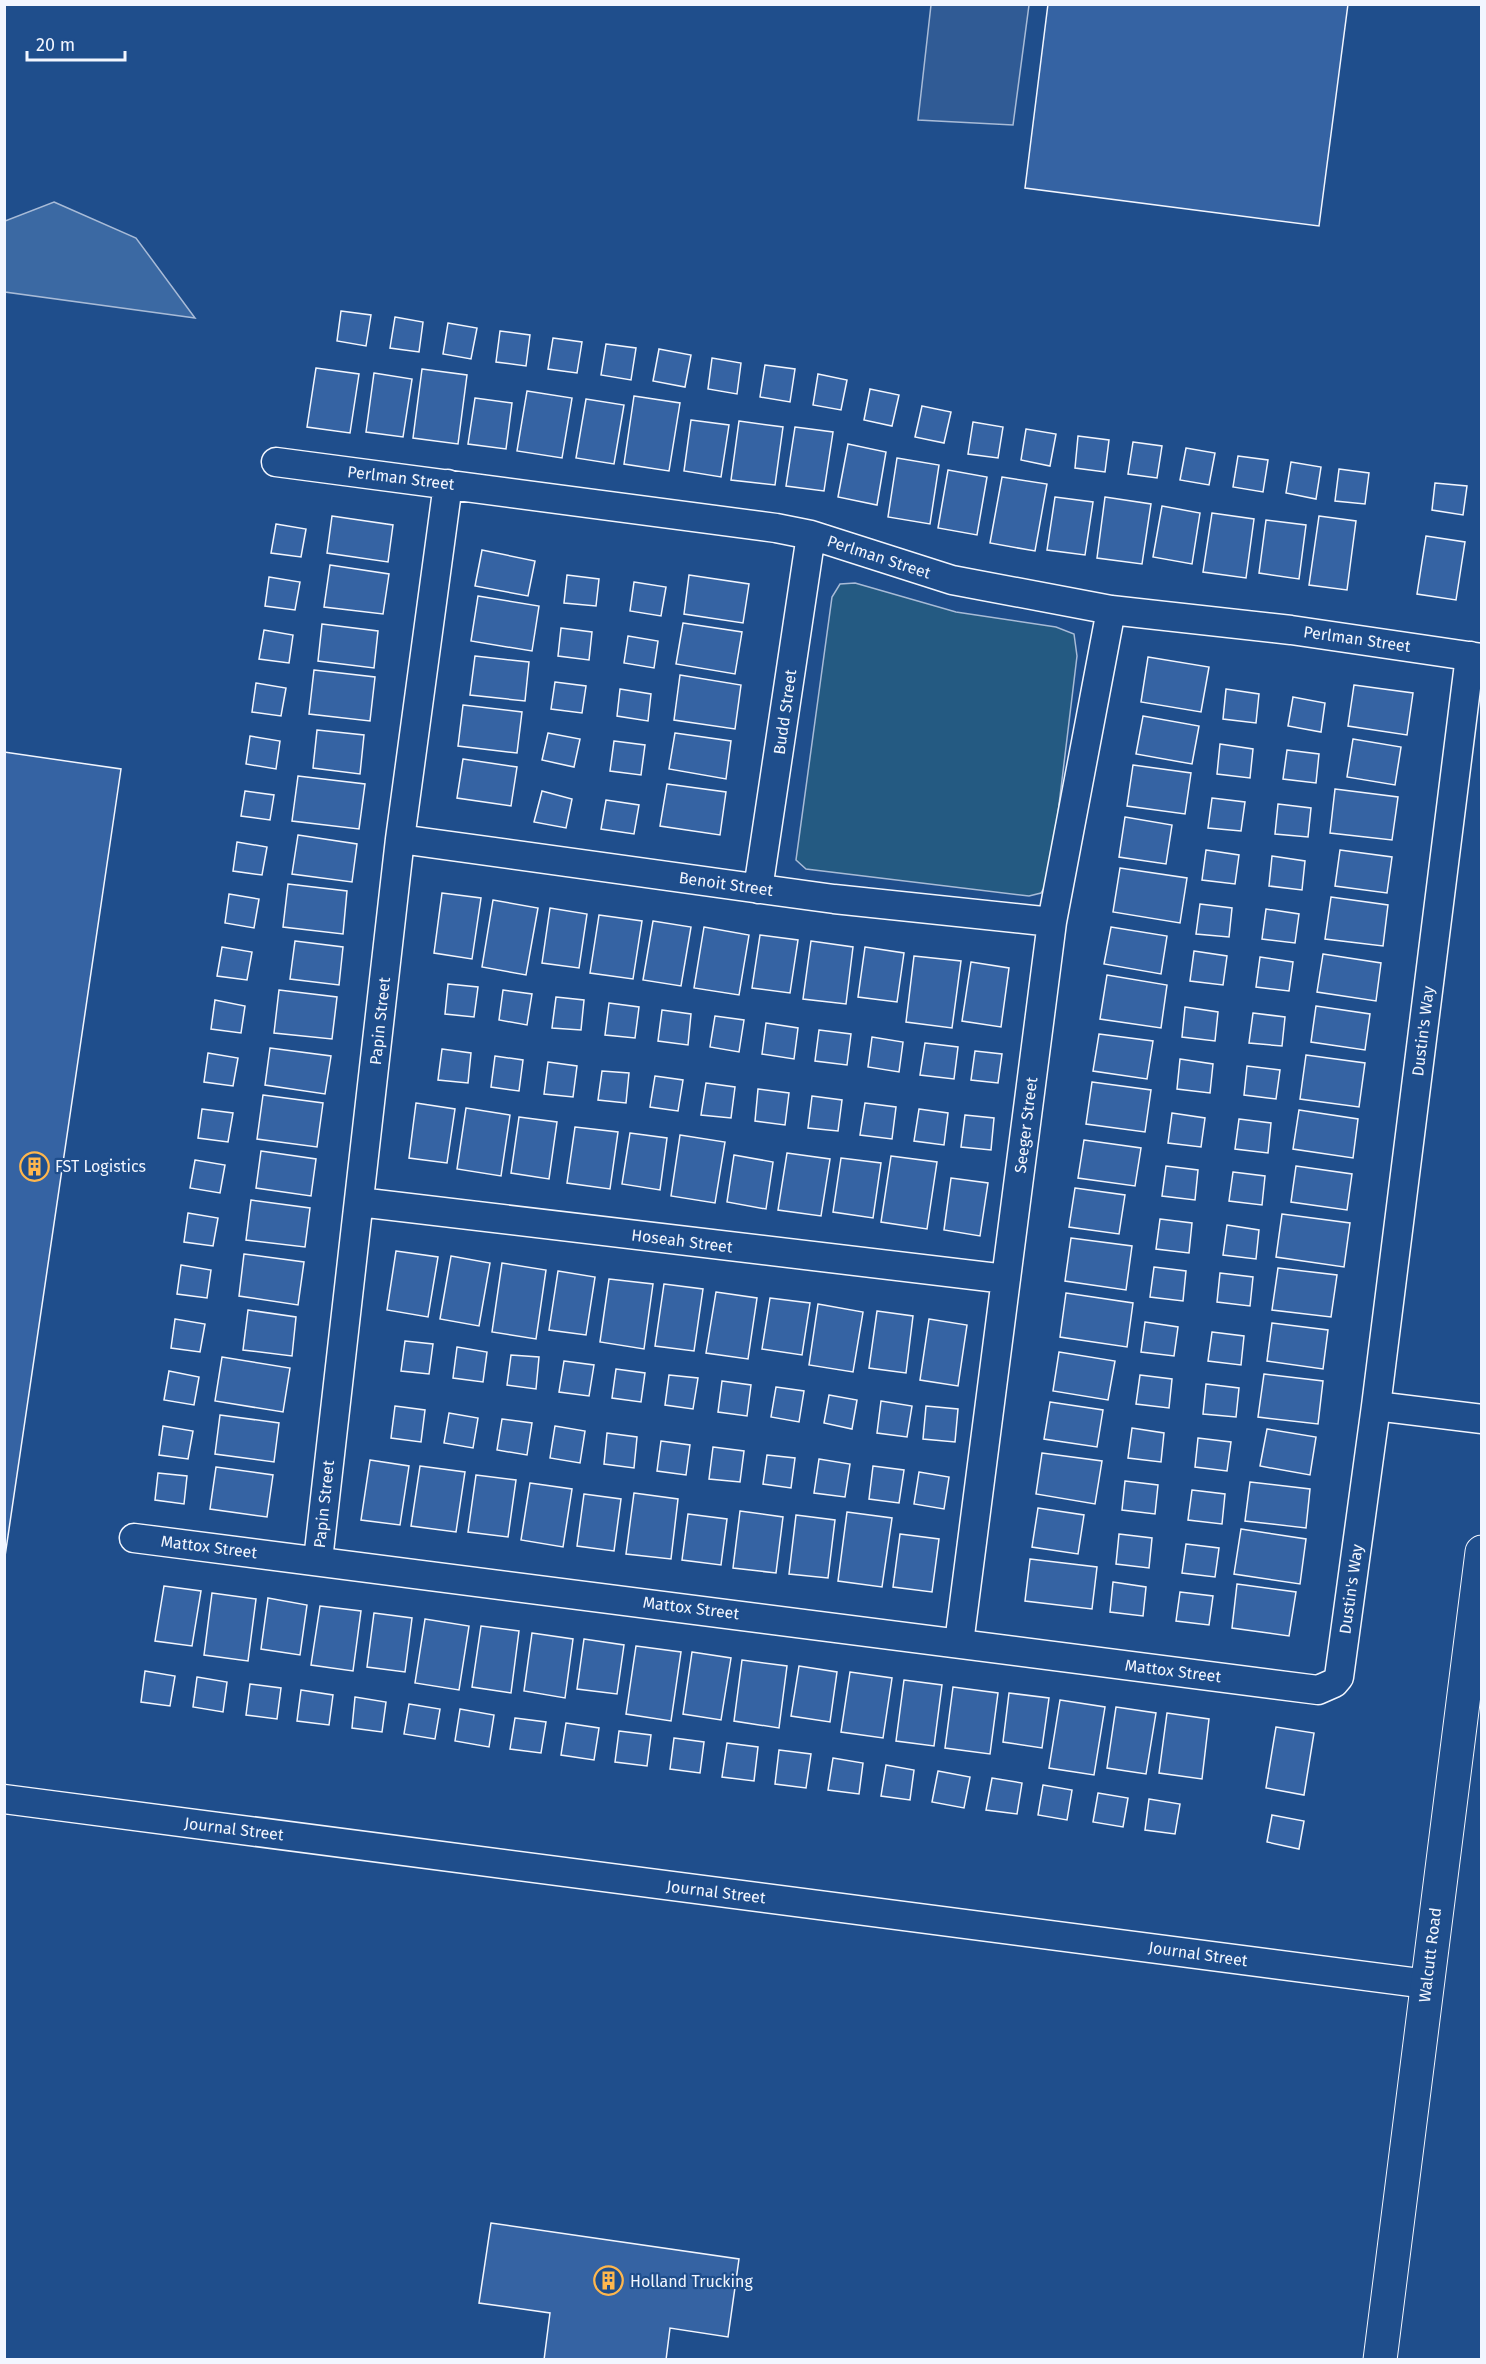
<svg xmlns="http://www.w3.org/2000/svg" width="1486" height="2364" font-family="'Fira Sans',sans-serif">
  <style>
    .green { fill: #245a82; stroke: #a8bbd7; stroke-width: 1.5 }
    .parking { fill: #305b95; stroke: #a8bbd7; stroke-width: 1.5 }
    .water { fill: #3b69a3; stroke: #a8bbd7; stroke-width: 1.5 }
    .building { fill: #3563a3; stroke: #f2f6ff; stroke-width: 1.5 }
    .lines { fill: none; stroke-linecap: round; stroke-linejoin: round }
    .minor-casing { stroke: #f2f6ff; stroke-width: 31 }
    .tertiary-casing { stroke: #f2f6ff; stroke-width: 35 }
    .minor { stroke: #1f4e8c; stroke-width: 28 }
    .tertiary { stroke: #1f4e8c; stroke-width: 33 }
    .labels { text-anchor: middle; dominant-baseline: central; stroke-width: 4.5; stroke-linejoin: round; paint-order: stroke }
    .street-label { font-size: 16px; fill: #f2f6ff; stroke: #1f4e8c }
    .poi-label { font-size: 16px; fill: #f2f6ff; stroke: #1f4e8c; text-anchor: start }
  </style>
  <rect width="100%" height="100%" fill="#1f4e8c"/>
  <path class="green" d="M855 583 956 612 1056 627 1074 634 1077 656 1050 879 1041 893 1029 896 806 869 796 860 832 597 840 584Z"/>
  <path class="parking" d="M931 5H1029L1013 125 918 120Z"/>
  <path class="water" d="M54 202 136 238 195 318 5 292V221Z"/>
  <path class="building" d="M1048 4H1348L1319 226 1025 188Z
    M341 311 371 315 366 346 337 341Z
    M395 317 423 322 419 352 390 348Z
    M448 323 477 328 471 359 443 354Z
    M500 331 530 335 526 366 496 362Z
    M553 338 582 342 577 373 548 369Z
    M606 344 636 348 631 380 601 375Z
    M659 349 691 355 685 387 653 381Z
    M712 358 741 363 737 394 708 389Z
    M765 365 795 369 790 402 760 397Z
    M316 368 359 374 350 433 307 427Z
    M422 369 467 375 458 444 413 438Z
    M374 373 412 379 403 437 366 432Z
    M818 374 847 380 841 410 813 405Z
    M870 389 899 395 892 426 864 420Z
    M527 391 572 398 562 458 517 451Z
    M634 396 680 403 669 471 624 464Z
    M475 398 512 403 506 449 468 444Z
    M586 399 624 405 614 464 576 458Z
    M922 406 951 412 944 443 915 437Z
    M691 420 729 425 721 477 684 471Z
    M739 421 783 427 775 485 731 480Z
    M973 422 1003 427 998 458 968 454Z
    M795 427 833 432 824 491 786 486Z
    M1026 429 1056 434 1050 466 1021 460Z
    M1078 436 1109 440 1105 472 1075 468Z
    M1133 442 1162 446 1157 478 1128 474Z
    M848 444 886 452 877 505 838 497Z
    M1186 448 1215 453 1209 485 1180 480Z
    M1238 456 1268 460 1263 492 1233 487Z
    M897 458 939 465 930 524 888 517Z
    M1291 462 1321 467 1316 499 1286 493Z
    M1339 469 1369 473 1365 504 1335 501Z
    M948 470 987 477 977 535 938 528Z
    M1002 477 1047 484 1035 551 990 543Z
    M1435 483 1467 486 1463 515 1432 510Z
    M1055 497 1093 502 1085 555 1047 550Z
    M1105 497 1151 504 1142 564 1097 558Z
    M1162 506 1200 513 1192 564 1153 557Z
    M1212 513 1254 519 1246 578 1203 572Z
    M332 516 393 525 388 562 327 553Z
    M1319 516 1356 521 1347 590 1309 585Z
    M1266 520 1306 525 1299 579 1259 573Z
    M276 524 306 529 301 557 271 553Z
    M1426 536 1465 542 1456 600 1417 594Z
    M482 550 535 561 528 596 475 586Z
    M330 565 389 574 383 614 324 607Z
    M567 575 599 579 596 606 564 603Z
    M689 575 749 584 743 623 684 614Z
    M269 577 300 582 295 610 265 606Z
    M634 582 666 587 661 616 630 611Z
    M478 596 539 606 532 651 471 641Z
    M683 623 742 632 735 674 676 664Z
    M322 624 378 631 374 668 318 661Z
    M561 628 592 632 589 660 558 656Z
    M264 630 293 635 289 663 259 659Z
    M628 636 658 641 654 668 624 663Z
    M475 656 529 662 525 701 470 695Z
    M1148 657 1209 667 1201 712 1141 702Z
    M314 670 375 677 370 721 309 714Z
    M680 675 741 685 735 729 674 720Z
    M555 682 586 686 582 713 551 709Z
    M256 683 286 688 281 716 252 712Z
    M1354 685 1413 693 1407 735 1348 726Z
    M620 689 651 694 648 721 617 716Z
    M1226 689 1259 694 1256 723 1223 719Z
    M1293 697 1325 703 1321 732 1288 726Z
    M463 705 522 712 517 753 458 746Z
    M1143 716 1199 726 1192 764 1136 754Z
    M317 730 364 735 360 774 313 768Z
    M548 733 580 739 574 767 542 760Z
    M675 733 731 741 726 779 669 769Z
    M250 736 280 741 276 769 246 764Z
    M1353 739 1401 747 1395 785 1347 777Z
    M614 741 645 745 641 775 610 771Z
    M1220 744 1253 749 1250 778 1217 774Z
    M1287 750 1319 754 1316 783 1283 779Z
    M4 752 121 769 4 1563Z
    M463 759 517 767 511 806 457 798Z
    M1133 765 1191 773 1185 814 1127 806Z
    M298 776 365 784 359 829 292 821Z
    M667 784 726 792 720 835 660 826Z
    M1335 789 1398 797 1392 840 1330 833Z
    M245 791 274 795 270 820 241 816Z
    M542 791 572 799 566 828 534 822Z
    M1212 798 1245 802 1241 831 1208 828Z
    M606 800 639 805 634 834 601 829Z
    M1278 804 1311 808 1308 837 1275 834Z
    M1125 817 1172 825 1166 864 1119 857Z
    M298 835 357 844 352 882 292 874Z
    M237 842 267 847 262 875 233 871Z
    M1206 850 1239 855 1235 884 1202 880Z
    M1340 850 1392 857 1387 893 1335 886Z
    M1272 856 1305 861 1302 890 1269 886Z
    M1120 868 1187 878 1180 923 1113 912Z
    M288 884 347 891 343 934 283 927Z
    M442 893 481 898 472 959 434 953Z
    M229 894 259 899 254 928 225 923Z
    M1331 897 1388 905 1383 946 1325 939Z
    M493 900 538 908 526 975 482 967Z
    M1200 904 1232 908 1229 937 1196 934Z
    M550 908 587 914 579 968 542 963Z
    M1266 909 1299 914 1295 943 1262 939Z
    M599 915 642 921 633 979 590 973Z
    M653 921 691 927 681 986 643 980Z
    M704 927 749 935 739 995 694 988Z
    M1111 927 1167 936 1161 974 1104 964Z
    M760 935 798 940 790 993 752 988Z
    M295 941 343 947 339 985 290 979Z
    M811 941 853 947 846 1004 803 999Z
    M222 947 252 952 247 980 217 976Z
    M865 947 904 953 897 1002 858 997Z
    M1194 951 1227 956 1223 985 1190 981Z
    M1323 954 1381 963 1376 1001 1317 992Z
    M914 956 961 961 952 1028 906 1022Z
    M1260 957 1293 962 1289 991 1256 987Z
    M971 962 1009 968 1001 1027 962 1021Z
    M1107 975 1167 985 1161 1028 1100 1019Z
    M448 984 478 987 474 1017 445 1014Z
    M279 990 337 997 332 1039 274 1033Z
    M503 990 532 994 527 1025 499 1020Z
    M556 997 584 1000 581 1030 552 1028Z
    M215 1000 245 1006 241 1033 211 1029Z
    M609 1003 639 1007 635 1038 605 1035Z
    M1316 1006 1370 1014 1365 1050 1311 1042Z
    M1185 1007 1218 1012 1215 1041 1182 1037Z
    M662 1010 691 1014 688 1045 658 1041Z
    M1253 1013 1285 1017 1282 1046 1249 1043Z
    M715 1016 744 1020 739 1052 710 1047Z
    M766 1023 798 1028 794 1059 762 1054Z
    M819 1030 851 1034 847 1065 815 1061Z
    M1099 1034 1153 1041 1147 1079 1093 1071Z
    M872 1037 903 1042 899 1072 868 1067Z
    M925 1043 958 1047 954 1079 920 1075Z
    M270 1048 331 1056 325 1094 265 1085Z
    M442 1049 471 1053 468 1083 438 1080Z
    M975 1051 1002 1054 998 1083 971 1080Z
    M208 1053 238 1058 233 1086 204 1082Z
    M1306 1055 1365 1063 1359 1107 1300 1099Z
    M495 1056 523 1060 519 1091 491 1087Z
    M1180 1059 1213 1064 1210 1093 1177 1089Z
    M548 1062 577 1066 573 1097 544 1094Z
    M1247 1066 1280 1070 1276 1099 1244 1095Z
    M602 1071 629 1073 626 1103 598 1100Z
    M655 1076 683 1080 678 1111 650 1107Z
    M1092 1082 1151 1090 1145 1132 1086 1124Z
    M706 1083 735 1087 731 1118 701 1115Z
    M758 1089 789 1093 785 1125 755 1121Z
    M263 1095 323 1103 317 1147 257 1139Z
    M812 1096 842 1100 838 1131 808 1128Z
    M416 1103 455 1109 447 1163 409 1158Z
    M865 1103 896 1107 892 1139 860 1135Z
    M466 1108 510 1115 501 1176 457 1169Z
    M202 1109 233 1113 228 1142 198 1138Z
    M919 1109 948 1113 944 1145 914 1141Z
    M1299 1110 1358 1119 1353 1158 1293 1149Z
    M1172 1113 1205 1118 1201 1147 1168 1143Z
    M965 1115 994 1118 991 1150 961 1147Z
    M519 1117 557 1122 549 1179 511 1173Z
    M1239 1119 1271 1123 1268 1153 1235 1149Z
    M575 1127 618 1132 610 1189 567 1183Z
    M630 1133 667 1138 660 1190 622 1184Z
    M680 1135 725 1142 715 1203 671 1196Z
    M1084 1140 1141 1148 1135 1186 1078 1178Z
    M261 1151 316 1159 311 1196 256 1188Z
    M787 1153 830 1159 821 1216 778 1210Z
    M734 1155 773 1162 766 1209 727 1202Z
    M891 1156 937 1162 927 1229 881 1222Z
    M841 1158 881 1163 873 1218 833 1212Z
    M195 1160 225 1165 220 1193 190 1188Z
    M1166 1166 1198 1170 1195 1200 1162 1196Z
    M1296 1166 1352 1174 1347 1210 1291 1202Z
    M1233 1172 1265 1176 1262 1205 1229 1201Z
    M951 1178 988 1183 980 1236 944 1230Z
    M1075 1188 1125 1195 1119 1234 1069 1227Z
    M251 1200 310 1208 305 1247 246 1240Z
    M188 1213 218 1218 213 1246 184 1242Z
    M1282 1214 1350 1223 1344 1267 1276 1257Z
    M1160 1219 1192 1223 1189 1253 1156 1249Z
    M1227 1225 1259 1230 1256 1259 1223 1255Z
    M1071 1238 1132 1246 1126 1290 1065 1281Z
    M396 1251 438 1257 428 1317 387 1310Z
    M244 1254 304 1262 298 1305 239 1296Z
    M451 1256 490 1263 479 1326 440 1319Z
    M502 1263 546 1270 536 1339 492 1332Z
    M181 1265 211 1270 207 1298 177 1294Z
    M1154 1267 1186 1271 1183 1301 1150 1297Z
    M1278 1268 1337 1275 1331 1317 1272 1310Z
    M558 1271 595 1277 586 1335 549 1330Z
    M1220 1273 1253 1277 1250 1306 1217 1302Z
    M609 1279 653 1284 644 1349 600 1342Z
    M664 1284 703 1289 694 1351 655 1346Z
    M716 1292 757 1298 748 1359 706 1353Z
    M1066 1293 1133 1303 1127 1347 1060 1337Z
    M770 1298 810 1303 802 1355 762 1349Z
    M818 1304 863 1312 853 1372 809 1365Z
    M248 1310 296 1317 292 1356 243 1350Z
    M877 1311 913 1316 906 1373 869 1368Z
    M175 1319 205 1324 200 1352 171 1348Z
    M929 1319 967 1325 958 1386 920 1380Z
    M1145 1322 1178 1327 1174 1356 1141 1352Z
    M1272 1323 1328 1330 1323 1369 1267 1361Z
    M1212 1332 1244 1336 1241 1365 1208 1361Z
    M405 1341 433 1344 429 1374 401 1371Z
    M457 1347 487 1352 483 1382 453 1378Z
    M1059 1352 1115 1361 1108 1400 1053 1391Z
    M511 1355 539 1357 536 1389 507 1385Z
    M222 1357 290 1368 283 1412 215 1401Z
    M564 1361 594 1365 589 1396 559 1392Z
    M616 1369 645 1373 641 1402 612 1398Z
    M169 1371 199 1377 194 1405 164 1400Z
    M1264 1374 1323 1381 1318 1424 1258 1417Z
    M669 1375 698 1378 693 1409 665 1405Z
    M1140 1375 1172 1379 1169 1408 1136 1404Z
    M722 1381 751 1385 747 1416 718 1412Z
    M1206 1384 1239 1388 1236 1417 1203 1414Z
    M776 1387 804 1391 799 1422 771 1417Z
    M829 1395 857 1400 852 1429 824 1423Z
    M881 1401 912 1406 907 1437 877 1433Z
    M1050 1402 1103 1410 1097 1447 1044 1439Z
    M395 1406 425 1410 421 1442 391 1438Z
    M926 1406 958 1409 955 1442 923 1439Z
    M449 1413 478 1418 473 1448 444 1443Z
    M220 1415 279 1423 274 1462 215 1454Z
    M502 1419 532 1423 527 1455 497 1450Z
    M163 1426 193 1431 188 1459 159 1455Z
    M555 1426 585 1431 580 1463 550 1458Z
    M1132 1428 1164 1433 1161 1462 1128 1458Z
    M1267 1429 1316 1437 1310 1475 1260 1466Z
    M607 1433 637 1437 634 1468 604 1464Z
    M1198 1438 1231 1442 1227 1471 1195 1467Z
    M661 1441 690 1445 686 1475 657 1471Z
    M713 1447 744 1451 740 1482 709 1479Z
    M1042 1453 1102 1461 1095 1504 1036 1494Z
    M767 1455 795 1458 791 1488 763 1484Z
    M819 1459 850 1464 845 1497 814 1493Z
    M370 1460 409 1466 400 1525 361 1520Z
    M420 1466 465 1472 456 1532 411 1526Z
    M873 1466 904 1470 899 1503 869 1499Z
    M216 1467 273 1475 267 1517 210 1509Z
    M919 1472 949 1477 944 1509 914 1504Z
    M158 1473 187 1476 184 1504 155 1500Z
    M476 1475 516 1480 508 1537 468 1532Z
    M1125 1481 1158 1485 1155 1514 1122 1510Z
    M1250 1482 1310 1489 1306 1528 1245 1521Z
    M530 1483 572 1489 563 1547 521 1540Z
    M1192 1490 1225 1494 1222 1524 1188 1520Z
    M634 1493 678 1499 671 1559 626 1554Z
    M584 1494 621 1499 614 1551 577 1546Z
    M1038 1508 1084 1515 1078 1554 1032 1547Z
    M740 1511 783 1517 776 1573 733 1568Z
    M847 1512 892 1518 882 1587 838 1581Z
    M688 1514 727 1519 721 1565 682 1560Z
    M796 1515 835 1520 828 1578 789 1574Z
    M1241 1529 1306 1539 1300 1584 1234 1574Z
    M900 1534 939 1539 932 1592 893 1587Z
    M1119 1534 1152 1538 1149 1568 1116 1564Z
    M1186 1544 1219 1548 1215 1577 1182 1573Z
    M1030 1559 1097 1567 1092 1609 1025 1601Z
    M1113 1582 1146 1587 1143 1616 1110 1612Z
    M1237 1584 1296 1592 1289 1636 1232 1628Z
    M164 1586 201 1591 192 1646 155 1641Z
    M1180 1592 1213 1596 1209 1625 1176 1621Z
    M212 1593 256 1599 248 1661 204 1655Z
    M268 1598 307 1605 300 1655 261 1649Z
    M320 1606 361 1611 353 1671 311 1665Z
    M374 1613 412 1618 405 1672 367 1667Z
    M425 1619 469 1626 459 1690 415 1683Z
    M481 1626 519 1631 511 1693 472 1687Z
    M532 1633 573 1639 565 1698 524 1691Z
    M584 1639 624 1645 617 1694 577 1689Z
    M636 1646 681 1652 671 1721 626 1714Z
    M692 1652 731 1658 721 1720 683 1714Z
    M742 1660 787 1666 779 1728 734 1721Z
    M799 1666 837 1672 830 1722 791 1716Z
    M145 1671 175 1676 170 1706 141 1702Z
    M850 1672 892 1678 883 1738 841 1732Z
    M197 1677 227 1682 223 1712 193 1707Z
    M904 1680 942 1685 934 1746 896 1741Z
    M250 1684 281 1688 277 1719 246 1715Z
    M953 1687 998 1693 990 1754 945 1748Z
    M301 1690 333 1695 329 1725 297 1721Z
    M1009 1693 1049 1698 1042 1748 1003 1742Z
    M355 1697 386 1702 382 1732 352 1728Z
    M1060 1700 1105 1707 1094 1775 1049 1768Z
    M409 1704 440 1709 435 1739 404 1734Z
    M1116 1707 1156 1713 1146 1774 1107 1768Z
    M460 1709 494 1715 489 1747 455 1741Z
    M1167 1713 1209 1719 1202 1779 1159 1773Z
    M515 1718 546 1722 541 1753 510 1749Z
    M566 1723 599 1728 594 1760 561 1755Z
    M1276 1727 1314 1733 1304 1795 1266 1788Z
    M619 1731 651 1735 647 1766 615 1762Z
    M674 1738 704 1742 700 1773 670 1769Z
    M727 1743 758 1747 754 1781 722 1777Z
    M779 1750 811 1754 806 1788 775 1784Z
    M833 1758 863 1763 859 1794 828 1790Z
    M886 1765 914 1770 910 1800 881 1796Z
    M938 1771 970 1777 964 1808 932 1802Z
    M992 1778 1022 1783 1017 1814 986 1810Z
    M1043 1785 1072 1790 1067 1820 1038 1815Z
    M1098 1793 1128 1798 1123 1827 1093 1822Z
    M1149 1799 1180 1804 1175 1834 1145 1830Z
    M1272 1815 1304 1821 1299 1849 1267 1842Z
    M491 2223 739 2259 728 2337 670 2328 666 2360H544L550 2313 479 2303Z"/>
  <g class="lines">
    <defs>
      <path id="minor" d="M276 462 776 528 811 535 952 580 1111 610 1291 630 1482 658
        M400 839 834 899 1052 922
        M758 889 811 535
        M359 1202 1006 1279
        M1376 1406 1482 1419
        M134 1538 1318 1690 1334 1683 1339 1677 1376 1406 1470 656
        M318 1560 400 839 448 484
        M959 1643 1052 922 1111 610
        M4 1799 1427 1984"/>
      <path id="tertiary" d="M1380 2360 1482 1552"/>
    </defs>
    <use href="#minor" class="minor-casing"/>
    <use href="#tertiary" class="tertiary-casing"/>
    <use href="#minor" class="minor"/>
    <use href="#tertiary" class="tertiary"/>
  </g>
  <defs>
    <symbol id="building-ring" viewBox="-11 -11 22 22"><circle r="9.5" fill="#1f4e8c" stroke="#ffb74d" stroke-width="1.5"/><path d="M-4-6H4V6H1V3H-1V6H-4ZM-2.5-4.3h1.7v1.8h-1.7ZM.8-4.3h1.7v1.8H.8ZM-2.5-1h1.7V.8h-1.7ZM.8-1h1.7V.8H.8Z" fill="#ffb74d"/></symbol>
  </defs>
  <g fill-rule="evenodd">
    <use href="#building-ring" x="18" y="1150" width="33" height="33"/>
    <use href="#building-ring" x="592" y="2264" width="33" height="33"/>
  </g>
  <g class="labels">
    <g class="street-label">
      <text transform="translate(401 478) rotate(7)">Perlman Street</text>
      <text transform="translate(879 557) rotate(18)">Perlman Street</text>
      <text transform="translate(1357 639) rotate(8)">Perlman Street</text>
      <text transform="translate(785 712) rotate(-82)">Budd Street</text>
      <text transform="translate(726 884) rotate(8)">Benoit Street</text>
      <text transform="translate(380 1021) rotate(-84)">Papin Street</text>
      <text transform="translate(1423 1031) rotate(-83)">Dustin's Way</text>
      <text transform="translate(1026 1125) rotate(-83)">Seeger Street</text>
      <text transform="translate(682 1241) rotate(7)">Hoseah Street</text>
      <text transform="translate(324 1504) rotate(-84)">Papin Street</text>
      <text transform="translate(209 1547) rotate(7)">Mattox Street</text>
      <text transform="translate(1351 1589) rotate(-82)">Dustin's Way</text>
      <text transform="translate(691 1608) rotate(7)">Mattox Street</text>
      <text transform="translate(1173 1671) rotate(7)">Mattox Street</text>
      <text transform="translate(234 1829) rotate(7)">Journal Street</text>
      <text transform="translate(716 1892) rotate(7)">Journal Street</text>
      <text transform="translate(1198 1954) rotate(8)">Journal Street</text>
      <text transform="translate(1430 1955) rotate(-83)">Walcutt Road</text>
    </g>
    <g class="poi-label">
      <text x="55" y="1166">FST Logistics</text>
      <text x="630" y="2281">Holland Trucking</text>
    </g>
  </g>
  <rect width="1486" height="2364" fill="none" stroke="#f2f6ff" stroke-width="12"/>
  <path d="M27 51v9h98v-9" fill="none" stroke="#f2f6ff" stroke-width="3"/>
  <text x="36" y="51" font-size="18" fill="#f2f6ff" stroke="#1f4e8c" stroke-width="4.5" paint-order="stroke">20 m</text>
</svg>
